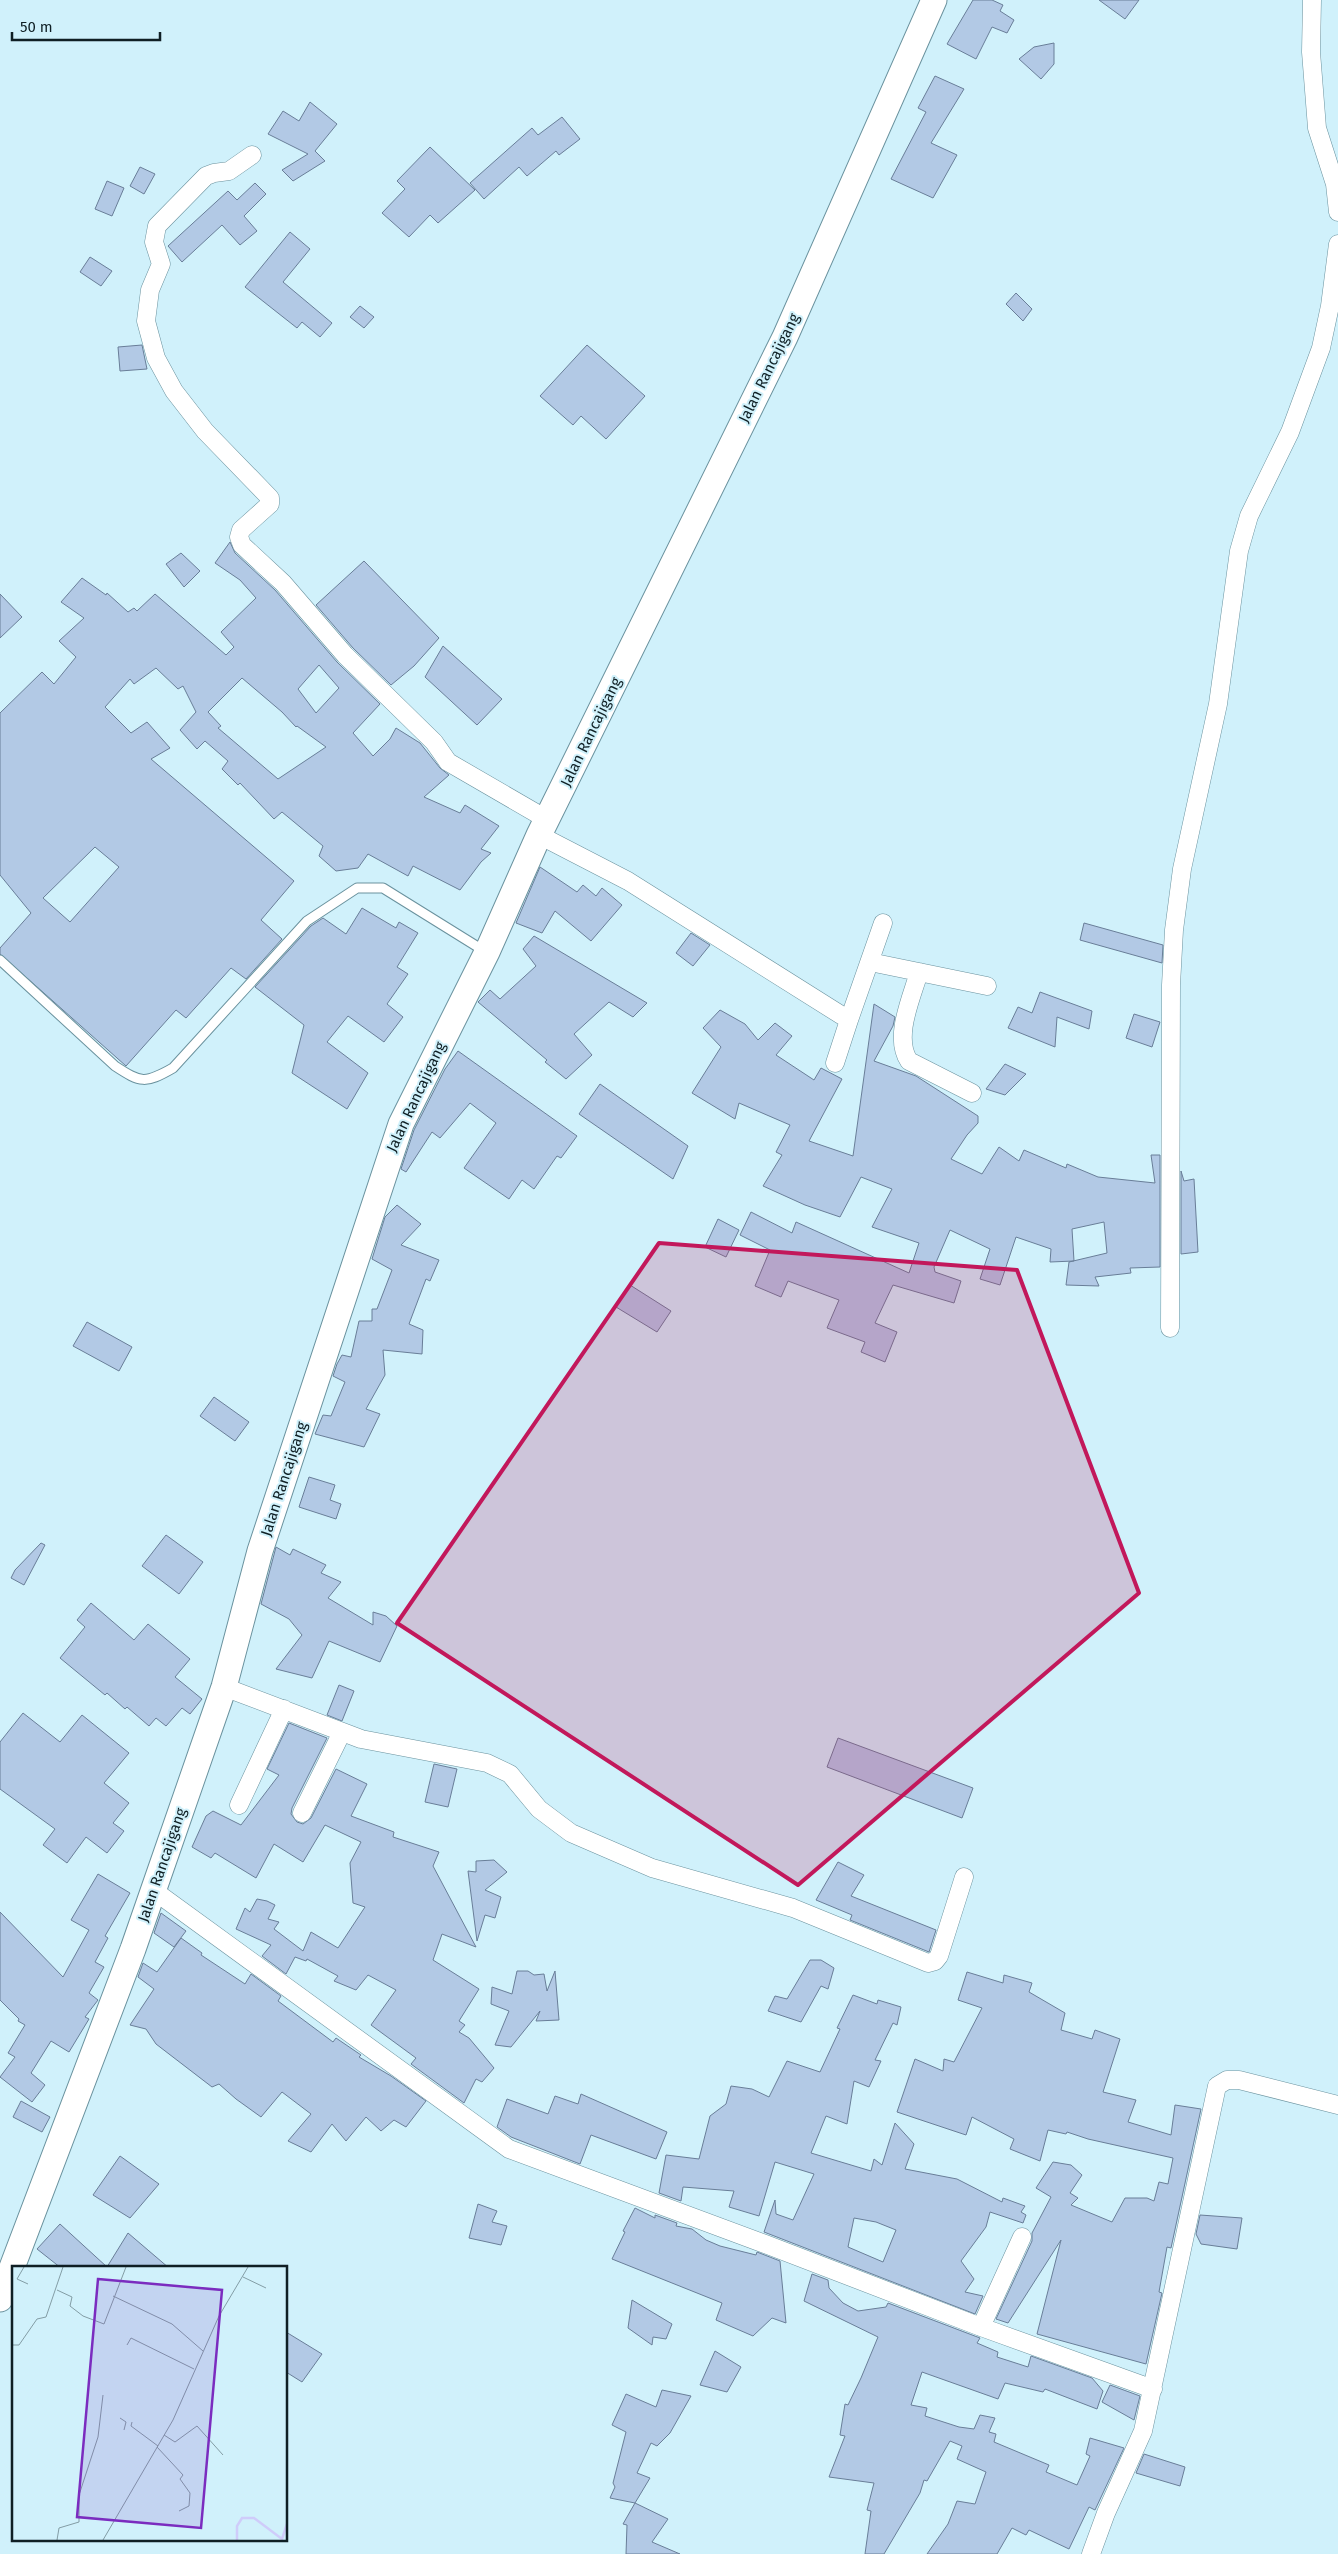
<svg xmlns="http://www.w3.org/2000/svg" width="1338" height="2554" font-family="'Fira Sans',sans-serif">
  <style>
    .building { fill: #b2c9e5; stroke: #697e98; fill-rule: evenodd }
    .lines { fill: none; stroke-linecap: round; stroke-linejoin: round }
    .service-casing { stroke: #6a929e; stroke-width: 11 }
    .minor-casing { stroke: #6a929e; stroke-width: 19 }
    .secondary-casing { stroke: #6a929e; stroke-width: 27 }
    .service { stroke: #fff; stroke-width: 9 }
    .minor { stroke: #fff; stroke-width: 18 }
    .secondary { stroke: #fff; stroke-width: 25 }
    .marked { fill: #c2185b; fill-opacity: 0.2; stroke: #c2185b; stroke-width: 4; stroke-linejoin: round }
    .labels { text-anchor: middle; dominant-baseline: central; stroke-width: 4; stroke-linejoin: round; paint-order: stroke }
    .street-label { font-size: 15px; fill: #0f1f24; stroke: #d0f1fb }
    .inset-river { fill: none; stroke: #cfccfa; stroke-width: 2.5 }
    .inset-road { fill: none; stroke: #839da5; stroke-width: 1 }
    .view { fill: #7b2cbf; fill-opacity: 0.15; stroke: #7b2cbf; stroke-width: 2.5 }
    .inset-edge { fill: none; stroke: #0f1f24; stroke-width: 2.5 }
  </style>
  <rect width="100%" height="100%" fill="#d0f1fb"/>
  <path class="building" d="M973 0H992L1003 5 1000 11 1014 20 1007 33 992 27 976 59 947 44Z
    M1099 0H1139L1125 19Z
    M1054 43V64L1041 79 1019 59 1034 47Z
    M935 76 964 89 931 143 957 155 933 198 891 179 926 112 918 108Z
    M310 102 337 124 315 151 325 161 293 181 282 170 308 154 268 134 283 111 299 121Z
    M562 117 580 139 559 155 556 151 527 176 519 167 484 199 470 183 532 128 538 135Z
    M430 147 475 190 438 223 430 215 409 237 382 213 405 189 397 181Z
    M140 167 155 174 144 194 130 186Z
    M107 181 124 188 112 216 95 209Z
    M255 183 266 194 244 216 257 231 240 245 222 225 182 262 168 246 228 191 237 200Z
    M290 232 310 249 283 282 332 323 320 337 302 322 297 328 245 287Z
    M90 257 112 271 101 286 80 272Z
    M1016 293 1032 309 1023 321 1006 304Z
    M360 306 374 317 364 328 350 317Z
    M142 345 147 369 120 371 118 347Z
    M587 345 645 396 606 439 581 416 573 425 540 396Z
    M230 542 235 553 275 590 337 662 380 704 353 733 373 756 390 739 396 728 420 743 440 768 449 775 424 797 460 813 465 805 499 826 481 849 491 853 481 862 460 890 413 866 408 876 368 854 358 868 336 871 319 856 323 846 282 812 274 819 240 783 238 785 222 769 228 761 205 741 197 749 180 730 196 712 183 686 178 689 156 668 134 684 130 679 105 707 131 733 147 722 170 748 151 759 294 881 261 920 282 939 246 979 231 968 186 1018 176 1010 126 1066 0 954V948L31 913 0 875V713L42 672 54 684 76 657 59 641 84 618 61 602 82 578 106 595 107 593 128 612 134 608 137 611 155 594 226 655 234 647 221 632 256 598 240 580 215 563ZM319 665 339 688 316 713 298 689ZM242 678 282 712 296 727 297 726 326 747 278 779 218 728 221 726 208 712ZM95 847 119 867 70 922 43 898Z
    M181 553 200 571 184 587 166 564Z
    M364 561 439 638 414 666 391 685 353 648 316 605Z
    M0 594 22 617 0 638Z
    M443 646 502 699 477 725 425 677Z
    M540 867 577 892 583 885 596 896 602 888 622 905 591 941 555 911 542 933 516 923Z
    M362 908 396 928 399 922 418 933 397 967 408 974 387 1004 403 1017 384 1042 348 1016 327 1042 368 1073 347 1109 292 1073 304 1025 255 987 311 926 323 918 346 934Z
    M1084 923 1163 945 1162 963 1080 940Z
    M691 933 710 945 693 966 676 953Z
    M534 936 647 1003 633 1017 609 1002 574 1034 592 1055 566 1079 545 1062 547 1060 478 1002 490 990 500 999 536 966 523 949Z
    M1040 992 1092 1011 1089 1029 1057 1017 1055 1047 1008 1028 1018 1007 1032 1013Z
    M874 1004 895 1017 893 1026 874 1061 916 1076 978 1116V1123L967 1135 951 1159 982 1174 999 1147 1019 1161 1024 1150 1066 1168 1067 1164 1098 1177 1155 1183 1151 1155H1160V1267L1130 1268 1131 1273 1095 1277 1099 1286 1066 1285 1069 1262 1107 1253 1104 1222 1072 1229 1074 1261 1050 1262 1051 1249 1016 1237 1000 1285 980 1279 990 1249 950 1230 934 1267 935 1272 961 1281 954 1303 893 1285 875 1323 897 1332 885 1362 861 1352 865 1342 827 1328 839 1300 788 1281 781 1297 755 1286 770 1250 740 1235 751 1212 792 1233 796 1222 909 1273 919 1243 872 1227 892 1189 861 1177 840 1217 805 1205 763 1186 782 1155 776 1152 790 1125 739 1103 735 1119 692 1093 721 1047 703 1028 720 1010 745 1024 758 1040 775 1023 792 1036 776 1055 814 1080 821 1068 842 1079 809 1141 853 1156Z
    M1134 1014 1160 1022 1152 1047 1126 1038Z
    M458 1051 577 1136 561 1158 557 1156 534 1189 522 1180 509 1199 464 1168 496 1123 470 1103 440 1138 432 1132 406 1172 401 1169 414 1130 445 1069Z
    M1005 1064 1026 1074 1005 1095 986 1089Z
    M600 1084 688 1146 673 1179 579 1114Z
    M1181 1171 1184 1181 1194 1179 1198 1252 1181 1254Z
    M397 1205 421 1224 401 1245 439 1260 430 1281 426 1279 409 1324 423 1330 422 1354 383 1350 385 1375 366 1409 380 1414 364 1447 315 1434 323 1415 331 1416 345 1382 333 1376 337 1364 342 1355 351 1357 359 1321H372V1309H377L392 1270 372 1259 385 1217Z
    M718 1219 739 1230 726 1257 705 1247Z
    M630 1285 671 1311 657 1332 616 1307Z
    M87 1322 132 1347 119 1371 73 1346Z
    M214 1397 249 1422 235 1441 200 1416Z
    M309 1477 335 1485 330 1500 341 1504 336 1519 299 1507Z
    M166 1535 203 1562 179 1594 142 1566Z
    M41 1543 45 1545 24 1585 11 1578 15 1570Z
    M276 1547 290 1555 293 1549 326 1565 321 1573 341 1582 328 1598 373 1625V1612L386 1616 397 1626 380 1662 329 1641 312 1678 276 1669 302 1635 289 1619 261 1604Z
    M91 1603 134 1640 148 1624 190 1659 175 1677 202 1699 190 1714 182 1708 166 1726 156 1718 149 1726 127 1707 125 1709 107 1693 105 1695 60 1658 85 1627 77 1620Z
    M339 1685 354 1691 342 1721 327 1715Z
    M23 1713 60 1742 82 1715 129 1753 104 1783 129 1803 113 1823 124 1831 107 1853 86 1837 67 1863 43 1845 55 1829 0 1789V1742Z
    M289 1723 327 1738 292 1808 291 1814 297 1822 303 1824 311 1818 336 1769 367 1784 351 1816 394 1832 393 1837 439 1852 433 1866 476 1947 442 1934 433 1960 479 1989 459 2021 465 2025 459 2032 469 2038 494 2068 482 2082 476 2079 464 2103 411 2064 416 2058 371 2025 396 1990 368 1975 356 1990 334 1981 338 1976 307 1959 306 1961 295 1957 286 1974 262 1956 271 1945 236 1929 245 1908 250 1912 257 1899 267 1901 275 1905 268 1919 279 1922 274 1929 303 1951 311 1932 338 1948 365 1907 353 1903 350 1863 361 1842 325 1825 303 1862 274 1844 256 1878 215 1853 211 1858 192 1847 206 1816 213 1811 241 1825 279 1775 267 1769Z
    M838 1738 973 1788 962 1818 827 1767Z
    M434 1764 457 1769 448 1807 425 1802Z
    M494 1860 507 1872 485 1890 501 1897 495 1918 485 1915 477 1941 468 1871 476 1872V1861Z
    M838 1862 864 1875 851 1896 936 1930 929 1952 850 1920 852 1915 816 1900Z
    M98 1874 130 1893 105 1936 108 1938 95 1962 104 1967 89 1993 98 2000 85 2017 89 2019 69 2052 51 2041 31 2073 45 2085 32 2102 0 2077 15 2057 8 2053 25 2025 18 2021 19 2019 0 2000V1912L63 1977 89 1930 71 1920Z
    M161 1913 186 1931 174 1947 154 1933Z
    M181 1938 202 1953 201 1955 245 1984 251 1974 281 1996 278 2001 333 2042 336 2038 361 2055 359 2057 391 2076 426 2101 406 2127 394 2120 381 2131 366 2117 346 2141 332 2124 311 2152 288 2141 311 2114 282 2092 261 2117 236 2099 219 2084 212 2087 156 2044 146 2029 130 2025 154 1989 138 1977 143 1963 157 1972Z
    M810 1960H821L834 1968 828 1989 821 1986 801 2022 768 2011 775 1996 787 1999Z
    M517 1971H528L534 1975 544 1974 547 1991 555 1971 559 2020 536 2021 540 2011 511 2047 495 2045 509 2011 491 2004 492 1987 512 1994Z
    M967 1972 1003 1983 1004 1975 1032 1983 1029 1992 1065 2013 1061 2030 1092 2039 1095 2030 1120 2039 1103 2092 1136 2100 1128 2122 1171 2135 1175 2105 1201 2109 1171 2248 1167 2247 1159 2292 1162 2293 1146 2364 1037 2334 1061 2240 1008 2323 996 2319 1032 2241V2233L1051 2197 1036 2188 1053 2162 1071 2165 1082 2175 1070 2193 1078 2198 1071 2205 1112 2222 1125 2198H1147L1154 2201 1159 2182 1168 2184 1173 2158 1088 2139 1067 2132 1066 2134 1048 2130 1040 2161 1010 2149 1014 2139 972 2117 966 2135 897 2112 915 2059 943 2071 944 2059 954 2062 982 2008 958 2000Z
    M853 1995 877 2004 878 2000 901 2007 897 2025 893 2023 875 2060 881 2061 869 2087 854 2081 847 2124 826 2116 811 2153 871 2171 874 2159 882 2165 895 2123 914 2144 905 2169 957 2179 1002 2202 1003 2198 1025 2206 1021 2212 1026 2215 1023 2223 990 2212 986 2227 961 2261 974 2279 965 2292 983 2296 975 2314 764 2232 775 2200 776 2214 793 2220 814 2174 775 2162 759 2216 729 2207 734 2191 683 2187 681 2201 659 2193 666 2155 699 2159 710 2116 726 2104 731 2086 752 2089 769 2097 787 2061 820 2072 840 2029 837 2028ZM854 2218 876 2222 896 2230 883 2262 848 2247Z
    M581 2094 667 2132 656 2159 591 2135 580 2164 511 2137 497 2127 507 2099 548 2114 555 2096 578 2104Z
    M21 2101 50 2117 42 2132 13 2117Z
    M120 2156 159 2184 130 2218 93 2195Z
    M478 2204 497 2211 492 2222 507 2226 501 2245 469 2238Z
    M635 2208 655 2218V2215L677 2223 676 2226 692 2229 706 2240 720 2246 756 2255 757 2252 780 2261 786 2323 772 2318 753 2336 716 2320 722 2303 612 2259 625 2232 623 2231Z
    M1200 2215 1242 2218 1237 2249 1201 2244 1196 2234Z
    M60 2224 107 2267 128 2233 169 2268H61L37 2249Z
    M812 2274 828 2280 829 2288 843 2303 858 2311 886 2307 888 2303 980 2338 977 2343 998 2352 997 2357 1028 2367 1031 2356 1092 2378 1103 2391 1097 2409 1045 2389 1043 2392 1005 2383 998 2399 922 2372 911 2405 927 2408 925 2416 959 2427 974 2429 980 2415 995 2418 989 2432 996 2434 994 2442 1049 2465 1046 2472 1077 2485 1090 2456 1086 2454 1090 2438 1124 2448 1095 2510 1089 2507 1069 2549 1029 2530 1026 2535 1012 2528 997 2554H927L948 2524 957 2501 975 2504 986 2472 957 2459 962 2446 950 2441 927 2481 924 2480 920 2493 884 2554H865L871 2511 867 2510 874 2483 829 2477 845 2436 840 2435 845 2404 848 2405 861 2378 878 2337 804 2301Z
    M632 2300 672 2324 666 2339 653 2337 652 2345 628 2328Z
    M286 2332 322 2354 302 2382 286 2372Z
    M715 2351 741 2367 727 2392 700 2385Z
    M1110 2385 1140 2396 1134 2420 1102 2402Z
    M662 2390 691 2396 670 2433 657 2446 651 2443 637 2473 650 2478 635 2503 610 2498 615 2487 613 2483 626 2432 612 2425 626 2394 656 2407Z
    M1144 2454 1185 2467 1180 2486 1136 2473Z
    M635 2503 668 2519 652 2542 680 2554H626L627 2525 623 2524Z"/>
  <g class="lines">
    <defs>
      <path id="service" d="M0 960 115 1066C141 1083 145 1084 173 1068L307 921 357 888H383L486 952"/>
      <path id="minor" d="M1312 0 1311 52 1317 128 1335 184 1338 212
        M252 155 229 171 214 173 206 176 157 226 154 242 161 264 150 290 146 321 156 358 174 391 205 431 270 498V504L241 530 239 537 242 545 283 583 345 655 434 742 448 762 548 820
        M539 835 628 881 849 1020 835 1063
        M870 962 987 986
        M919 972C912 997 893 1037 909 1061L972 1093
        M849 1020 883 923
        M1170 1328 1171 985 1174 930 1182 869 1218 704 1239 551 1249 516 1290 432 1321 348 1330 306 1338 244
        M224 1687 361 1739 487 1763 510 1774 539 1809 571 1833 652 1868 793 1908 928 1963 935 1961 939 1956 964 1877
        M239 1805 284 1709
        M302 1813 342 1732
        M153 1890 509 2149 765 2244 981 2327 1153 2389
        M981 2327 1022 2237
        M1091 2554 1106 2513 1143 2431 1217 2086 1227 2080H1239L1338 2105"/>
      <path id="secondary" d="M0 2299 133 1949 224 1687 260 1551 401 1124 487 952 539 835 785 337 934 0"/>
    </defs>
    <use href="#service" class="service-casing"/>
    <use href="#minor" class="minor-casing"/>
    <use href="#secondary" class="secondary-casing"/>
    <use href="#service" class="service"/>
    <use href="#minor" class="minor"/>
    <use href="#secondary" class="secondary"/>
  </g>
  <path class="marked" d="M659 1243 1017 1270 1139 1593 798 1885 397 1623Z"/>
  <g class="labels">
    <g class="street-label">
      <text transform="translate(769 368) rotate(-64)">Jalan Rancajigang</text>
      <text transform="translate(591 732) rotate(-64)">Jalan Rancajigang</text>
      <text transform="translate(416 1097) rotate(-65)">Jalan Rancajigang</text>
      <text transform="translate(284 1479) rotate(-72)">Jalan Rancajigang</text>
      <text transform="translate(162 1865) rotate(-71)">Jalan Rancajigang</text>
    </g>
  </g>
  <g transform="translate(12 2266)">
    <rect width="275" height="275" fill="#d0f1fb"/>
    <path class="inset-river" d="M225 274V260L230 252H242L270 273 275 258"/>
    <path class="inset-road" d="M12 1 5 13 16 18M231 11 254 22M45 24 60 31 58 40 71 50 92 58 114 1M101 30 160 58 191 85M0 79H7L25 53 34 51 51 1M115 79 119 72 182 103M108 152 114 156 112 164M120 156 119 160 146 180M152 169 163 176 185 160 211 189M145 181 171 209 168 213 178 227 177 240 167 245M45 274 47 262 67 256V229L86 171 91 129M91 274 161 154 207 50 236 1"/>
    <path class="view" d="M86 13 210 24 189 262 65 251Z"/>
    <rect width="275" height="275" class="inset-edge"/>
  </g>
  <path d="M12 32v8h148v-8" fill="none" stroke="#0f1f24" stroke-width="2.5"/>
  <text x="20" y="32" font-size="15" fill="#0f1f24" stroke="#d0f1fb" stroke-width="4" paint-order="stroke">50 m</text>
</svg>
